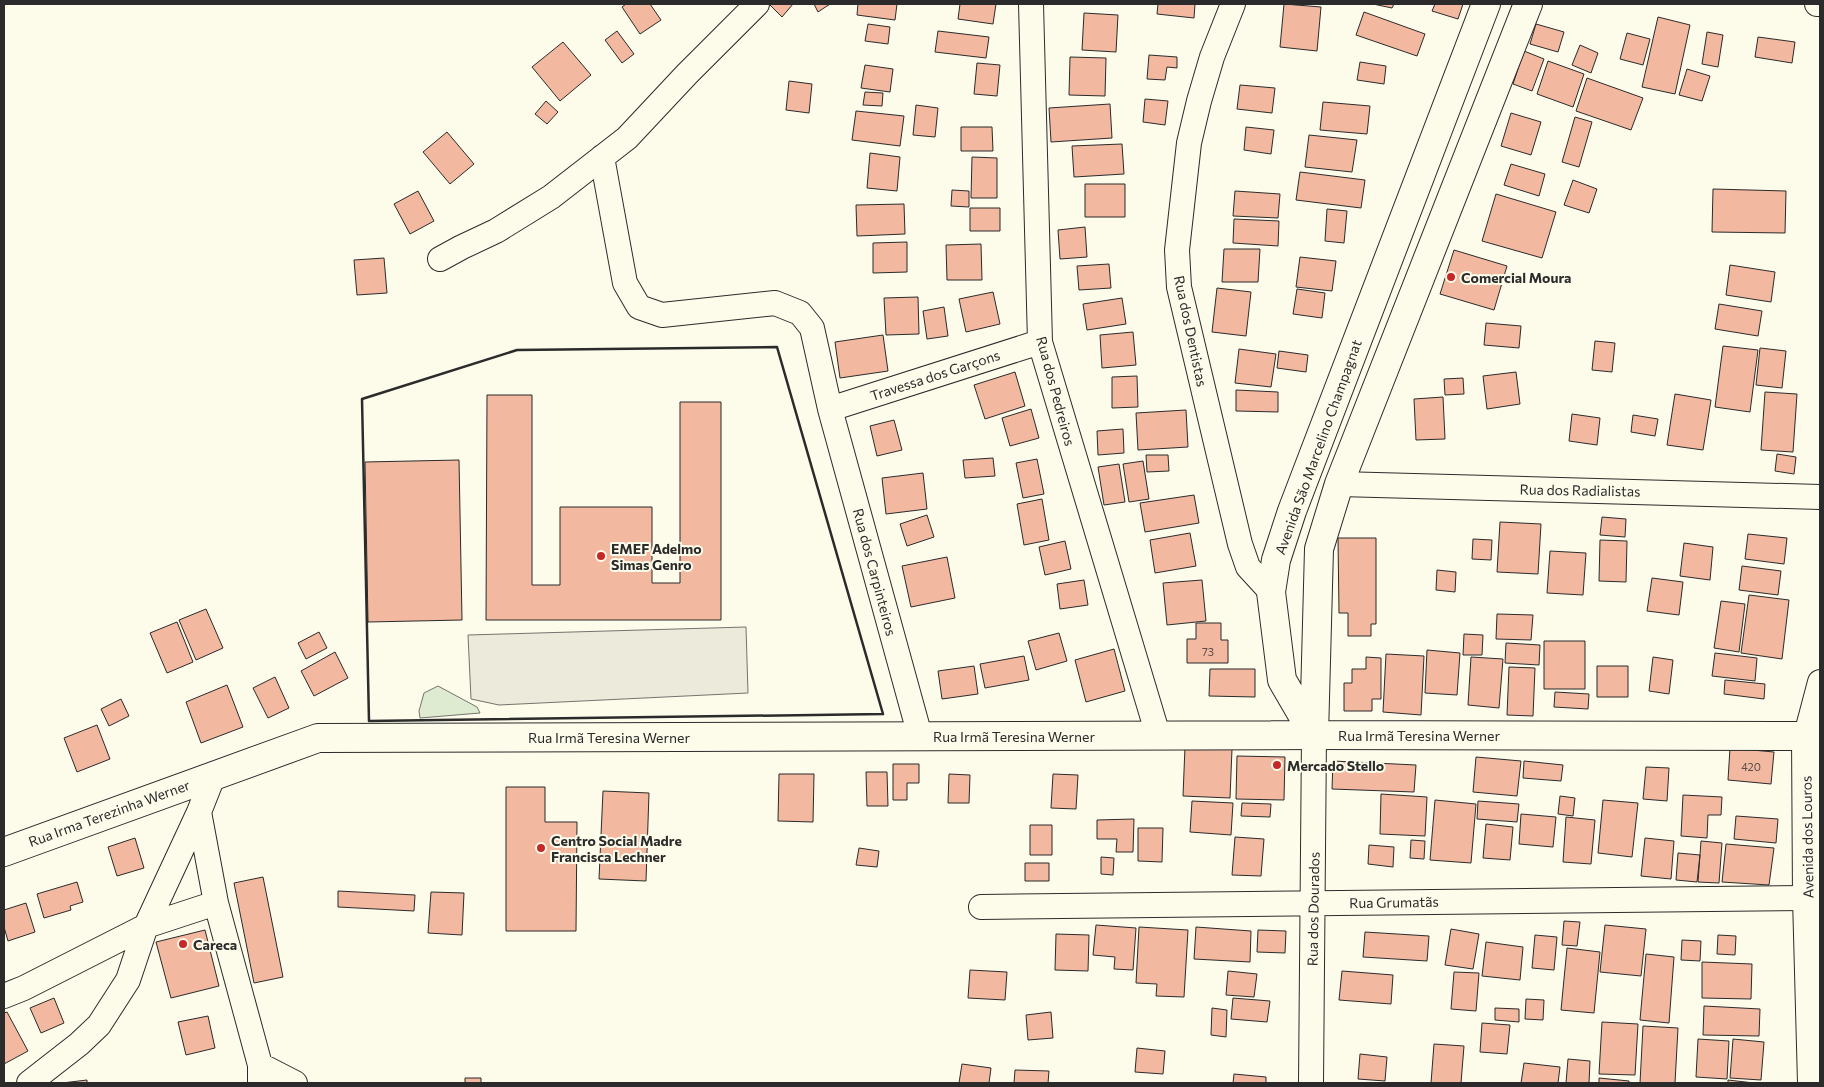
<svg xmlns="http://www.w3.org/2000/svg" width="1824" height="1087" font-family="Commissioner,sans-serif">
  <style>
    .green { fill: #deebd1; stroke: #74746e }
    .parking { fill: #eceadb; stroke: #74746e }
    .building { fill: #f2b8a0; stroke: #2b2b2b }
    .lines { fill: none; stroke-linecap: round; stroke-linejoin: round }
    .minor-casing { stroke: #2b2b2b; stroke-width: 26 }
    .tertiary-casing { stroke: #2b2b2b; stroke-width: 30 }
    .minor { stroke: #fdfbea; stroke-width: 24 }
    .tertiary { stroke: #fdfbea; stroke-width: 28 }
    .wall { stroke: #2b2b2b; stroke-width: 2.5 }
    .poi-dot { fill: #c62828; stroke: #fdfbea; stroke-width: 2 }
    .labels { text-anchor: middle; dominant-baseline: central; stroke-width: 4; stroke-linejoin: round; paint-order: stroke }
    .number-label { font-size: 11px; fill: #5d4e48 }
    .poi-label { font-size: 14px; font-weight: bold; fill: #2b2b2b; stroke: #fdfbea; text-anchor: start }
    .street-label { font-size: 14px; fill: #2b2b2b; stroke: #fdfbea }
  </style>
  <rect width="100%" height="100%" fill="#fdfbea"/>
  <path class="green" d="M438 686 477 707 480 713 420 718 419 711 424 693Z"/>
  <path class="parking" d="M746 627 748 693 499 705 471 699 468 635Z"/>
  <path class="building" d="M626 4H650L661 20 640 34 622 7Z
    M769 4H793L782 17Z
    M814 4H830L818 12Z
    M858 4H897L895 20 857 15Z
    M960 4H996L993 24 958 19Z
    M1158 4H1195L1194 18 1157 14Z
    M1284 4 1321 7 1317 51 1280 47Z
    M1373 4H1394L1392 8Z
    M1435 4H1463L1458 19 1432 11Z
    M1364 12 1425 34 1417 56 1356 35Z
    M1084 13 1118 15 1116 52 1082 50Z
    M1658 17 1690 25 1675 94 1642 87Z
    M868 24 890 27 888 44 865 41Z
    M1536 24 1564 32 1558 52 1530 44Z
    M617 31 634 54 622 63 605 40Z
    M938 31 989 37 986 58 935 52Z
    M1707 32 1723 35 1718 67 1702 64Z
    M1627 33 1650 39 1643 65 1620 59Z
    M1758 37 1795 42 1792 63 1755 57Z
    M563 42 591 75 560 101 532 67Z
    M1580 45 1598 53 1591 73 1572 65Z
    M1524 51 1544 59 1532 91 1513 84Z
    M1149 55 1177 57V68L1167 67 1165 80 1147 79Z
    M1070 57 1106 58 1105 96 1069 95Z
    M1548 61 1584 74 1573 107 1537 94Z
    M1360 62 1386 66 1384 84 1357 80Z
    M977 63 1000 65 997 96 974 94Z
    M865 65 893 69 890 92 861 88Z
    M1687 69 1710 76 1702 101 1679 95Z
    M1587 78 1643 98 1631 130 1576 111Z
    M789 81 812 84 809 113 786 110Z
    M1240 85 1275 88 1272 113 1237 109Z
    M865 92 883 93 882 106 863 105Z
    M1145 99 1168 101 1165 125 1143 122Z
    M546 101 558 112 547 124 535 114Z
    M1323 102 1370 106 1367 134 1320 130Z
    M1110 104 1112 138 1051 142 1049 108Z
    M916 105 938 108 935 137 913 135Z
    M856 111 904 116 900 146 852 140Z
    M1511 113 1541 122 1531 155 1501 146Z
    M1575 117 1592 122 1579 167 1562 162Z
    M961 127H992L993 151H961Z
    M1246 127 1274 130 1271 154 1244 150Z
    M447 132 474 164 450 184 423 152Z
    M1309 135 1357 140 1352 172 1305 167Z
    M1122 144 1124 174 1074 177 1072 146Z
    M870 153 900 157 897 191 867 188Z
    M972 157 997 158V198H971Z
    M1511 164 1545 174 1539 196 1504 185Z
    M1300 172 1365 180 1361 208 1296 200Z
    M1573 180 1597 189 1589 213 1564 205Z
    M1085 184H1125V217H1085Z
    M1713 189 1786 191 1785 233 1712 232Z
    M952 190 969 191V207L951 206Z
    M418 191 434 221 410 234 394 204Z
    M1235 191 1280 194 1278 218 1233 216Z
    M1496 194 1556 212 1542 258 1482 241Z
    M904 204 905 234 857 236 856 205Z
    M970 208H1000V231H970Z
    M1327 209 1347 211 1344 243 1325 241Z
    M1234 219 1279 221 1278 246 1233 243Z
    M1085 227 1087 257 1060 259 1058 230Z
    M907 242V272L873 273V243Z
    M981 244 982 280H947L946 245Z
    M1224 249H1260L1258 282H1222Z
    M1454 250 1507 266 1494 310 1440 294Z
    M1300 257 1336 261 1332 291 1296 287Z
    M384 258 387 293 357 295 354 260Z
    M1109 264 1111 288 1079 290 1077 266Z
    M1730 265 1775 272 1771 302 1726 295Z
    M1217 288 1251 292 1246 336 1212 332Z
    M1297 289 1325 293 1322 318 1293 314Z
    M993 292 1000 324 966 332 959 299Z
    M918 297 919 334 886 335 884 298Z
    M1122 298 1126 324 1087 330 1083 304Z
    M1719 304 1762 311 1758 336 1715 329Z
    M944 307 948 336 927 339 923 311Z
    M1486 323 1521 326 1519 348 1484 345Z
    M1133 332 1136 365 1102 368 1100 335Z
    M883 335 888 371 840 378 835 342Z
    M1595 341 1615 343 1612 372 1592 370Z
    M1723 346 1758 350 1750 412 1715 407Z
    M1760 348 1786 351 1782 388 1756 385Z
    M1239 349 1276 354 1271 387 1235 383Z
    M1279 351 1308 355 1306 372 1277 368Z
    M1015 372 1025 406 985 419 974 385Z
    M1516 372 1520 404 1487 409 1483 376Z
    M1137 376 1138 407 1112 408V377Z
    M1463 378 1464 394 1445 395 1444 379Z
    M1236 390 1278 392V412L1236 411Z
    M1765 392 1797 394 1793 452 1761 450Z
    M1675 394 1711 400 1703 450 1667 445Z
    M487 395H532V585H560V507H652V583H680V402H721V620H486Z
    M1443 397 1445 439 1416 440 1414 399Z
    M1031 409 1039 438 1010 446 1002 418Z
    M1186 410 1188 447 1138 450 1136 413Z
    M1572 414 1600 418 1597 445 1569 441Z
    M1633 415 1658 419 1655 436 1631 432Z
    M894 420 902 450 877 456 870 426Z
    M1123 429 1124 453 1098 455 1097 431Z
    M1777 454 1796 457 1794 474 1775 471Z
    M1146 455H1168L1169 471 1147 472Z
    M993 458 995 476 965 478 963 460Z
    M1037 459 1044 494 1023 498 1016 463Z
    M459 460 462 620 368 622 365 462Z
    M1143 461 1149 499 1129 502 1123 464Z
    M1119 464 1125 502 1104 505 1098 467Z
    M923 473 927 509 886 514 882 478Z
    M1194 495 1199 523 1145 532 1140 503Z
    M1042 499 1049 540 1024 545 1017 504Z
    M927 515 934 537 907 546 900 524Z
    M1602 517 1626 519 1625 537 1600 535Z
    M1500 522 1541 524 1538 574 1497 572Z
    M1190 533 1196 566 1155 573 1150 540Z
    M1748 534 1787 538 1784 564 1745 559Z
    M1338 538H1376V624H1371V636H1348V613H1339Z
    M1473 539 1492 540 1491 560 1472 559Z
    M1600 540 1627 541 1626 582 1599 581Z
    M1065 541 1071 569 1045 575 1039 547Z
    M1684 543 1713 547 1710 580 1680 576Z
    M1550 551 1586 553 1583 595 1547 593Z
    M947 557 955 598 911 607 902 566Z
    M1742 566 1781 571 1778 595 1739 590Z
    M1437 570 1456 572 1455 592 1436 590Z
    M1652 578 1683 582 1679 615 1647 611Z
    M1084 580 1088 605 1060 609 1057 584Z
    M1202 580 1206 621 1167 625 1163 583Z
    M1749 595 1789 600 1782 659 1741 653Z
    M1721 601 1745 604 1739 652 1714 648Z
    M206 609 223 648 196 660 179 620Z
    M1497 614 1533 615 1531 640 1496 639Z
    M177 622 193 662 167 673 150 633Z
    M1196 623H1221V640H1228V663H1187V639H1196Z
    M319 632 327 648 306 659 298 643Z
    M1059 633 1067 661 1036 670 1028 641Z
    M1464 634 1483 635 1482 655H1463Z
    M1544 641H1585V689H1544Z
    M1506 643 1540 645 1539 665 1505 663Z
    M1114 649 1125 691 1086 702 1075 660Z
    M1427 650 1460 653 1457 695 1425 693Z
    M335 652 348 678 314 696 301 671Z
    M1715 653 1757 658 1755 681 1712 676Z
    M1386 654 1424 656 1421 715 1383 712Z
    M1024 656 1029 680 985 688 980 664Z
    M1366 657 1381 658V699H1372V711H1344V683H1352V669H1366Z
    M1471 657 1503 659 1499 708 1468 705Z
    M1653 657 1673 660 1669 694 1649 691Z
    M974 666 978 694 942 699 938 671Z
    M1597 666H1628V697H1597Z
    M1509 667 1535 668 1533 716 1507 715Z
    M1210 669H1255V697L1209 696Z
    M275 677 289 708 268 718 253 688Z
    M1725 680 1765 684 1764 699 1724 694Z
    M227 685 243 727 201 743 186 702Z
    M1555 692 1589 694 1588 709 1554 707Z
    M121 699 129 716 109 726 101 709Z
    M97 725 110 759 77 772 64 738Z
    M1185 747 1232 749 1230 798 1183 796Z
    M1730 748 1774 752 1771 784 1728 780Z
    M1237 756 1285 757 1284 800 1236 799Z
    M1476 757 1521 761 1517 796 1473 792Z
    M1333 761 1416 765 1414 792 1332 789Z
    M1524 761 1563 765 1561 781 1523 778Z
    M893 764H919V783H907V800H893Z
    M1646 767 1669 768 1667 801 1643 799Z
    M866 772H887L888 806H867Z
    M779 774H814L813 822 778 821Z
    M949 774 970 775 969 803H948Z
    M1053 774 1078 775 1076 809 1051 808Z
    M506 787H545V822H577L576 931H506Z
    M603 791 649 793 646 881 599 879Z
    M1381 794 1427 797 1425 836 1380 834Z
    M1683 795 1722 797 1721 815H1708L1707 838 1681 836Z
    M1560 796 1575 798 1573 816 1558 814Z
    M1435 800 1476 804 1471 863 1430 860Z
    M1603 800 1638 803 1632 857 1598 853Z
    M1192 801 1233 803 1231 835 1190 832Z
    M1478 801 1519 804 1517 822 1477 819Z
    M1242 803 1271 804 1270 817 1241 816Z
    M1521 814 1556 817 1553 847 1519 844Z
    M1736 816 1778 819 1776 843 1734 839Z
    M1566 817 1595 820 1591 864 1563 862Z
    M1134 819 1133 852H1116L1117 839H1097V820Z
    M1486 824 1513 827 1510 860 1483 858Z
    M1030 825H1052V855H1030Z
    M1138 828H1163L1162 862 1138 861Z
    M1235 837 1264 839 1261 876 1232 875Z
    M135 838 144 868 117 876 108 847Z
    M1645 838 1674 841 1671 879 1641 876Z
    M1411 840 1425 841 1424 859 1410 858Z
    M1701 841 1722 843 1719 883 1698 882Z
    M1726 844 1774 848 1769 885 1722 882Z
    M1369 845 1394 847 1393 867 1368 864Z
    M859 848 879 851 877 867 856 865Z
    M1678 853 1700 855 1697 882 1676 880Z
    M1101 857 1114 858 1113 875 1101 874Z
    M1025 863H1049V881H1025Z
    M263 877 283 977 254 983 234 883Z
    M77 882 83 902 70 906 71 910 44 918 37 894Z
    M338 891 415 895 414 911 338 907Z
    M431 892 464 893 462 935 428 933Z
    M26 903 35 932 8 941 4 927V910Z
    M1564 921 1580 922 1577 946 1562 945Z
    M1096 925 1136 928 1133 970 1114 969 1115 957 1093 955Z
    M1605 925 1646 929 1641 976 1600 972Z
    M1139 927 1188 930 1184 997 1156 996 1157 984 1136 983Z
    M1196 927 1251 931 1250 962 1194 959Z
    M1451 929 1479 934 1473 969 1445 965Z
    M205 930 219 986 171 998 156 942Z
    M1258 930 1286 931 1285 953 1257 952Z
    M1365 932 1429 936 1427 961 1363 957Z
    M1056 934 1089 935 1088 971 1055 970Z
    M1535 935 1557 937 1554 970 1532 968Z
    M1718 935 1736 936 1735 955 1717 954Z
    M1682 940 1701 941 1700 961 1681 960Z
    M1486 942 1523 947 1520 980 1482 976Z
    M1567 948 1600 952 1594 1013 1561 1010Z
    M1646 954 1674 957 1669 1023 1640 1020Z
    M1702 962 1752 964 1751 999 1702 998Z
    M970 970 1007 972 1005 1000 968 998Z
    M1228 971 1257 974 1254 997 1226 995Z
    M1342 971 1393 975 1391 1004 1339 1000Z
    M1454 972 1479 973 1476 1011 1451 1009Z
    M54 998 64 1023 41 1033 30 1008Z
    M1233 998 1270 1001 1267 1022 1231 1019Z
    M1526 999 1544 1000 1543 1020 1525 1019Z
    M1704 1006 1760 1009 1759 1036 1703 1035Z
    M1212 1008 1227 1010 1226 1037 1211 1035Z
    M1495 1008 1519 1009V1022L1495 1020Z
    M7 1012 28 1051 4 1064V1013Z
    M1051 1012 1053 1038 1028 1040 1026 1015Z
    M208 1016 215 1048 186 1055 178 1022Z
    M1602 1022 1638 1024 1635 1075 1599 1074Z
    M1482 1023 1510 1025 1507 1054 1480 1052Z
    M1643 1026 1678 1028 1675 1083H1640Z
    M1698 1039 1729 1041 1727 1079 1696 1077Z
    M1733 1039 1764 1042 1761 1080 1730 1078Z
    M1434 1044 1464 1046 1461 1083H1431Z
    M1137 1048 1165 1051 1163 1074 1135 1072Z
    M1360 1054 1387 1057 1385 1081 1358 1079Z
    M1568 1059 1590 1061 1589 1083H1566Z
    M1524 1063 1560 1067 1558 1083H1521Z
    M962 1064 991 1068 989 1083H959Z
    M1015 1070 1049 1071 1048 1083H1014Z
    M1234 1074 1266 1077V1083H1233Z
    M465 1078H481V1083H465Z
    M1599 1078 1629 1081V1083H1599Z
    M87 1080V1083H62Z
    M1728 1080 1754 1083H1728Z"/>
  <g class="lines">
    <defs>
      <path id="minor" d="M1031 4 1040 342 1158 735
        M1233 4 1212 57 1199 101 1189 143 1177 250 1179 287 1240 544 1248 567 1271 592
        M1817 4H1820
        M602 157 625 283 639 307 662 315 775 303 800 313 812 328 830 409 920 736
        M440 259 462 247 496 231 551 197 627 138 687 74 757 4
        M830 409 1040 342
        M1339 484 1820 497
        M1806 735 1820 682
        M214 774 199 812 216 903 260 1065V1083
        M981 907 1807 898
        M4 996 24 988 146 926 216 903
        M260 1065 295 1083
        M29 1083 79 1044 99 1025 128 980 146 926 199 812
        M1311 1083 1314 735"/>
      <path id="tertiary" d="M1314 735 1282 680 1271 592 1276 560 1292 511 1486 4
        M1314 735 1319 549 1339 484 1528 4
        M1806 735 1807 898 1812 1083
        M4 852 318 738 1314 735 1820 736"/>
    </defs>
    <use href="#minor" class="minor-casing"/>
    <use href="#tertiary" class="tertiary-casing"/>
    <use href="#minor" class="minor"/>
    <use href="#tertiary" class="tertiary"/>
    <path class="wall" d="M777 347 883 714 369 721 362 399 517 350Z"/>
  </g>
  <g class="poi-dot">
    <circle cx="1451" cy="277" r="5"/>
    <circle cx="601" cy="556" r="5"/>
    <circle cx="1277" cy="765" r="5"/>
    <circle cx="541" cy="848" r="5"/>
    <circle cx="183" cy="944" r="5"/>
  </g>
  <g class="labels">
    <g class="number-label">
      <text x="1208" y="651">73</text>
      <text x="1751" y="766">420</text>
    </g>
    <g class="poi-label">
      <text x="1461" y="277">Comercial Moura</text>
      <text x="611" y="548">EMEF Adelmo<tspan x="611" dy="16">Simas Genro</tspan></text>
      <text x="1287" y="765">Mercado Stello</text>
      <text x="551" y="840">Centro Social Madre<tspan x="551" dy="16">Francisca Lechner</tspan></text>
      <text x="193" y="944">Careca</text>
    </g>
    <g class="street-label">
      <text transform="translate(1191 331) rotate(78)">Rua dos Dentistas</text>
      <text transform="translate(935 375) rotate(-18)">Travessa dos Garçons</text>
      <text transform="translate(1056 391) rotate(75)">Rua dos Pedreiros</text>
      <text transform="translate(1318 447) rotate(-70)">Avenida São Marcelino Champagnat</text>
      <text transform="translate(1580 490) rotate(1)">Rua dos Radialistas</text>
      <text transform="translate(875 572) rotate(75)">Rua dos Carpinteiros</text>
      <text x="1419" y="735">Rua Irmã Teresina Werner</text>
      <text x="1014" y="736">Rua Irmã Teresina Werner</text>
      <text x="609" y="737">Rua Irmã Teresina Werner</text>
      <text transform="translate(109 813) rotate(-20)">Rua Irma Terezinha Werner</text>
      <text transform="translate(1807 837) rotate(-91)">Avenida dos Louros</text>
      <text transform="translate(1394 902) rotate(-1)">Rua Grumatãs</text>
      <text transform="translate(1313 909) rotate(-89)">Rua dos Dourados</text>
    </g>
  </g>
  <rect width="1824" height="1087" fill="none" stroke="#2b2b2b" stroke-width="10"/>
</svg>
